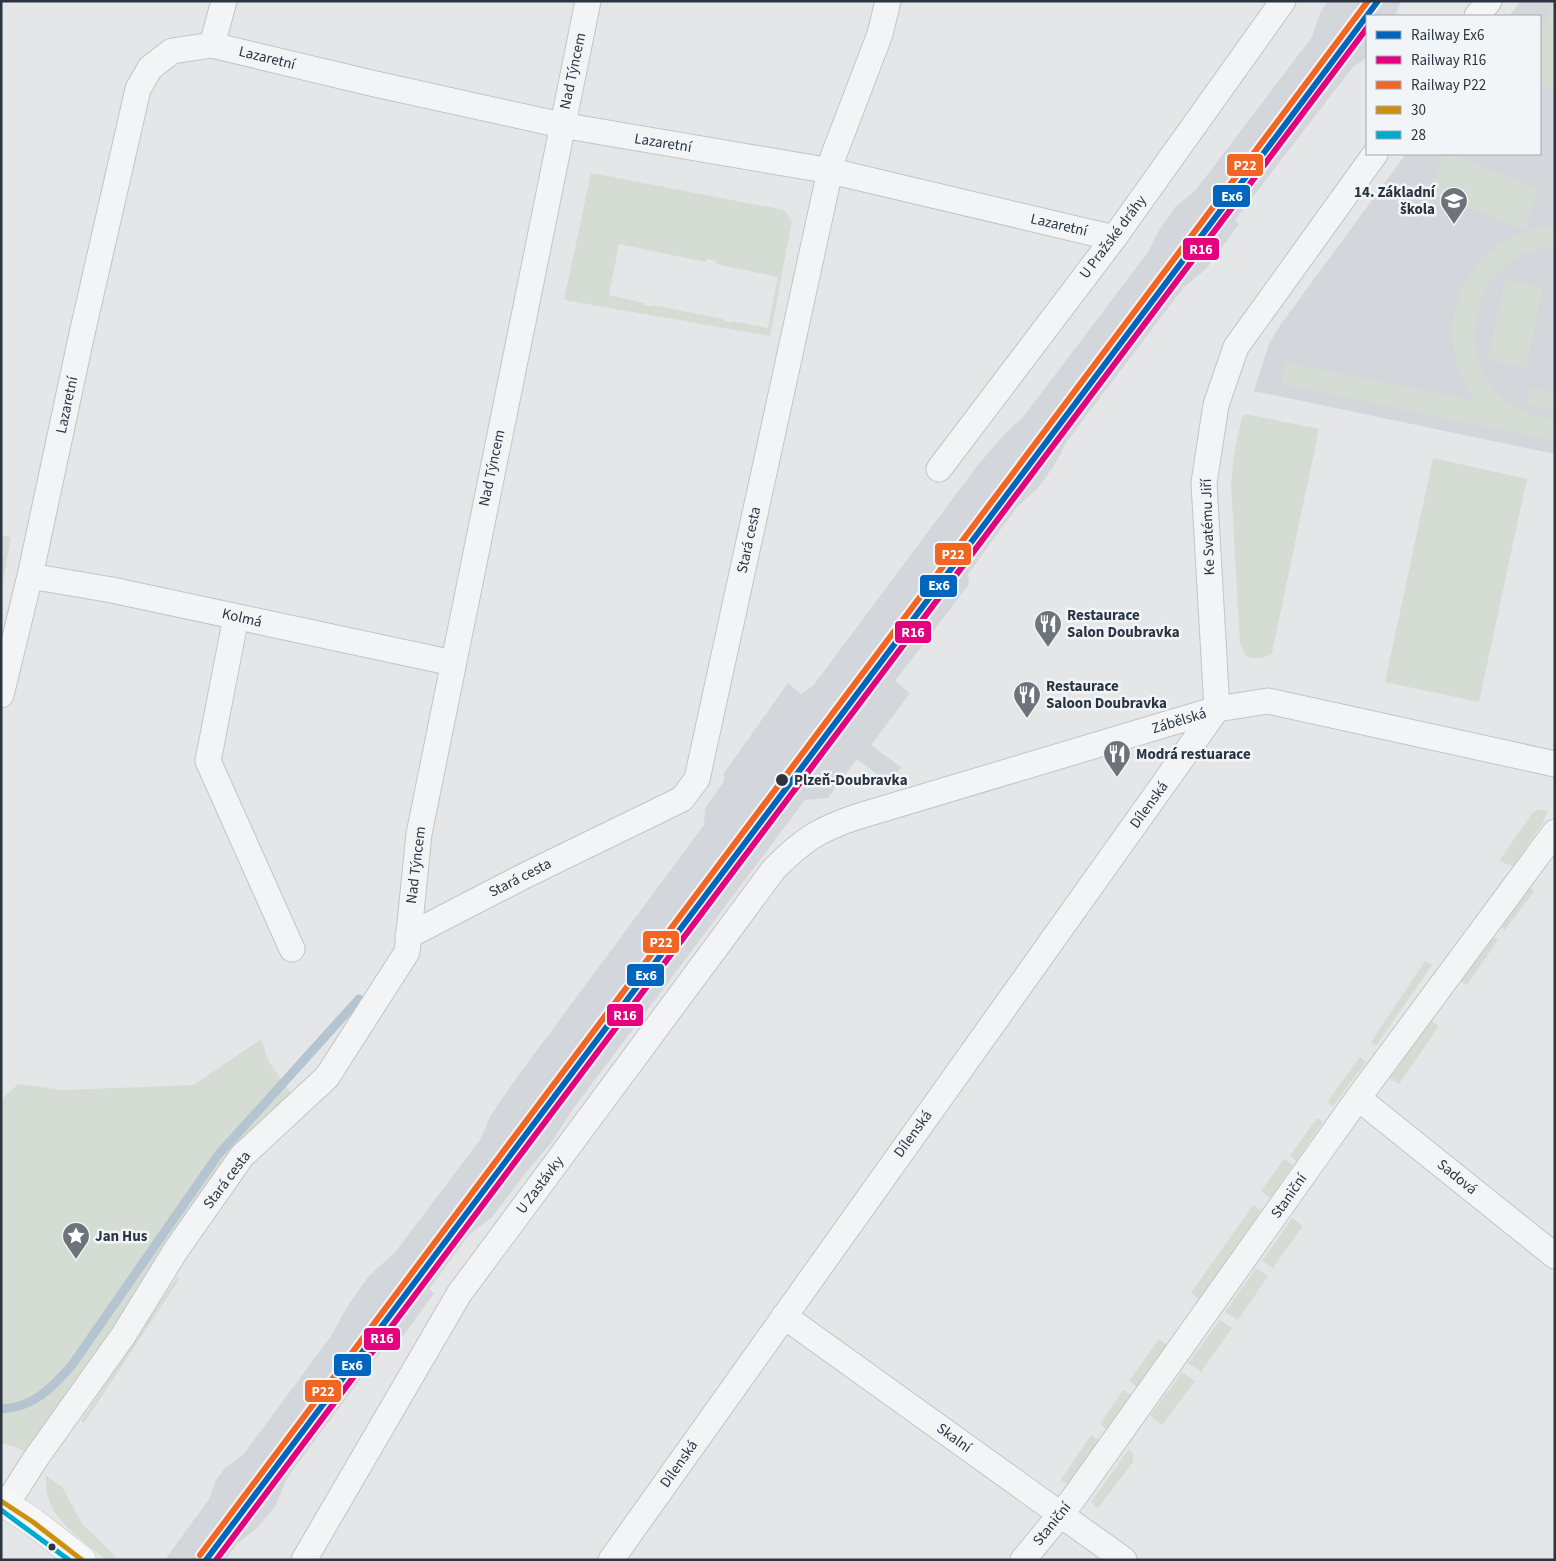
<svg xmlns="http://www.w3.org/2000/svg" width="1556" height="1561" font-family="'Source Sans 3',sans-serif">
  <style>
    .built { fill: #d3d6db }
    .green { fill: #d5dcd4; fill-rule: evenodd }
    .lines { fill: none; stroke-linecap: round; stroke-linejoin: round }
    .stream { stroke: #b4c4d1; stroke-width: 9 }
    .street-casing { stroke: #c2c4c6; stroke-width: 27 }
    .secondary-casing { stroke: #c2c4c6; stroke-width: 29 }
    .street { stroke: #f3f4f5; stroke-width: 25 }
    .secondary { stroke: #f7f7f7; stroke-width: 28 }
    .bus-1-casing { stroke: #f2f5f7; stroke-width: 9 }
    .bus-2-casing { stroke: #f2f5f7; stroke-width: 9 }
    .bus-1 { stroke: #ce8f0d; stroke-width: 5 }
    .bus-2 { stroke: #00a9ce; stroke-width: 5 }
    .rail-1-casing { stroke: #f2f5f7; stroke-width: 10 }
    .rail-2-casing { stroke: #f2f5f7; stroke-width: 10 }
    .rail-3-casing { stroke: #f2f5f7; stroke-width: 10 }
    .rail-1 { stroke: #0065bd; stroke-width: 6 }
    .rail-2 { stroke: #e5007d; stroke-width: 6 }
    .rail-3 { stroke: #f26522; stroke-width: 6 }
    .stop-dot { fill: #2b3541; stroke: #f2f5f7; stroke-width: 2 }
    .labels { text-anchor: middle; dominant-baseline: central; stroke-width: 5; stroke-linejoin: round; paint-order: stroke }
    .street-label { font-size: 15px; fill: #2b3541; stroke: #f2f5f7 }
    .poi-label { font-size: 15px; font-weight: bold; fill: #2b3541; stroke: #f2f5f7; text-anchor: start }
    .stop-label { font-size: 15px; font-weight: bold; fill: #2b3541; stroke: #f2f5f7; text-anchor: start }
    .line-badge { stroke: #f2f5f7; stroke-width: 2 }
    .badge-label { font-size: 14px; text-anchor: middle; font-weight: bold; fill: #fff }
  </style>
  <rect width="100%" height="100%" fill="#e4e6e8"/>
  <path class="built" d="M1328 1H1401L1395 16H1367V57L1352 68 1235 220 1239 224 1206 269 1184 287 1067 441 1054 466 1038 488 1017 507 968 574 969 584 895 681 910 693 871 745 901 767 889 783 857 759 828 798 805 800 573 1109 551 1143 524 1175 492 1217 469 1235 429 1289 434 1293 403 1336 380 1353 287 1478 276 1505 259 1526 237 1544 225 1560H165L209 1499 215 1482 225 1468 243 1455 331 1336 347 1307 369 1276 396 1251 480 1140 491 1115 512 1084 704 825 705 808 724 781V773L788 683 801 694 813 686 977 466 1006 433 1024 416 1148 252 1160 229 1175 207 1195 191 1312 37 1320 13Z
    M1521 1H1555V454L1254 391 1269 344 1281 324 1406 154H1540V16H1509Z"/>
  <path class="green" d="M1553 1H1555V92L1540 86V35Z
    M1444 154H1450L1540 189 1524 230 1429 192Z
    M591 173 784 210 792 221 770 336 564 300ZM619 244 706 262 707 259 716 261V264L778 277 768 328 732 321 731 323 723 321V319L653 305 652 307 644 305V303L609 295Z
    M1547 227H1555V248C1470 248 1445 370 1518 409 1530 415 1542 417 1555 420V441L1281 384 1285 362 1475 401C1437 348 1447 277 1504 242 1517 233 1532 230 1547 227Z
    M1505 280 1543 288 1526 368 1488 360Z
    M1531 387 1555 392V411L1527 405Z
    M1246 414 1319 429 1272 653C1264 659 1254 660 1245 655L1240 643 1231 484 1234 454 1242 417Z
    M1433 458 1527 479 1479 702 1385 682Z
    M1 536 11 537 1 592Z
    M1539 810H1548L1543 823 1513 866 1499 861 1533 812Z
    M1527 885 1534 891 1505 930 1496 924Z
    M1490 935 1498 940 1467 985 1458 980Z
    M1425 961 1432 965 1376 1046 1371 1042Z
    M1428 1018 1439 1026 1399 1084 1388 1077Z
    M261 1039 269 1062 298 1103 242 1156 36 1458 16 1447 1 1443V1100L18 1084 63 1090 194 1085Z
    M1360 1057 1366 1062 1333 1106 1327 1102Z
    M1317 1118 1323 1122 1296 1161 1290 1156Z
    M1284 1159 1293 1165 1270 1198 1261 1191Z
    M1253 1205 1261 1210 1200 1300 1191 1293Z
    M1292 1218 1303 1226 1273 1268 1262 1261Z
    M1256 1268 1268 1276 1238 1320 1225 1312Z
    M177 1277 180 1278 84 1423 81 1421Z
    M1220 1320 1232 1328 1201 1372 1188 1363Z
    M1159 1339 1167 1345 1137 1387 1129 1381Z
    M1182 1372 1195 1381 1162 1425 1150 1416Z
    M1123 1390 1131 1395 1108 1430 1100 1424Z
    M1091 1435 1100 1441 1069 1485 1061 1480Z
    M1129 1449 1133 1454V1462L1098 1508 1091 1502Z
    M46 1475 63 1488 83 1525 119 1560H106C77 1534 43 1518 46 1475Z"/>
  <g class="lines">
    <path class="stream" d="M1 1409C33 1408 53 1387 72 1365L218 1155 359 999"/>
    <defs>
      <path id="street" d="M1477 16 1489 1
        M212 45 224 1
        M939 469 1114 238 1283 1
        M30 576 112 590 453 663
        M236 617 208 761 292 949
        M1 695 30 576 81 338 138 89 150 68 172 51 212 45 371 83 561 125 831 171 1114 238
        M1217 709 1204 483 1216 405 1236 347 1375 154
        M408 936 526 875 682 799 697 779 833 157 880 34 888 1
        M1358 1098 1555 1256
        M784 1316 1124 1560
        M6 1505 36 1458 123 1336 176 1250 242 1156 327 1077 407 952 419 834 588 1
        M304 1560 459 1294 774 869C803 840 818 830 856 817L1217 709 1268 701 1555 764
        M611 1560 1217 709
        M1023 1560 1073 1499 1358 1098 1555 832"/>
      <path id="secondary" d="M1 1501 33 1522 82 1560"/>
    </defs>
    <use href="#street" class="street-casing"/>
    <use href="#secondary" class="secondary-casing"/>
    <use href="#street" class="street"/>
    <use href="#secondary" class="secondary"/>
    <defs>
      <path id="bus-1" d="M1 1501 33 1522 82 1560"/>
      <path id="bus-2" d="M1 1510 69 1560"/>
    </defs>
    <use href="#bus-1" class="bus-1-casing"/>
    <use href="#bus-2" class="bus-2-casing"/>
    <use href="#bus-1" class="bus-1"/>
    <use href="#bus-2" class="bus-2"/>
    <defs>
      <path id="rail-1" d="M206 1560 1378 1"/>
      <path id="rail-2" d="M216 1560 1367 28"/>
      <path id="rail-3" d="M200 1555 1368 1"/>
    </defs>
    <use href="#rail-1" class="rail-1-casing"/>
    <use href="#rail-2" class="rail-2-casing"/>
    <use href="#rail-3" class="rail-3-casing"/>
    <use href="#rail-1" class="rail-1"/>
    <use href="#rail-2" class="rail-2"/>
    <use href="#rail-3" class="rail-3"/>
  </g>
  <defs>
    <symbol id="school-pin" viewBox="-11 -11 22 30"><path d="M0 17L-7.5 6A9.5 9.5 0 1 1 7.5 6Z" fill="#6c737b" stroke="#f2f5f7"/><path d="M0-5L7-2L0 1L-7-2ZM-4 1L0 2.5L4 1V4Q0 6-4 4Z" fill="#fff"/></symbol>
    <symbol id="restaurant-pin" viewBox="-11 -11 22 30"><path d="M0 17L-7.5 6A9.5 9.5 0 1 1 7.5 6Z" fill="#6c737b" stroke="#f2f5f7"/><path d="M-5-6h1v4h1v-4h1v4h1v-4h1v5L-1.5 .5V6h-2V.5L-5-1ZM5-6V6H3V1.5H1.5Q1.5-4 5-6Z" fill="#fff"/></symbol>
    <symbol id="sight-pin" viewBox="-11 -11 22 30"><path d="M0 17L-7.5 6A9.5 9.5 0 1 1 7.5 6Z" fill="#6c737b" stroke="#f2f5f7"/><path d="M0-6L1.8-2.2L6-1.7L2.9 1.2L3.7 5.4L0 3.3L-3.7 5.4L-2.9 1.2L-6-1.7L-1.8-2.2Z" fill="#fff"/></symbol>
  </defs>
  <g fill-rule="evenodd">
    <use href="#school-pin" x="1438" y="185" width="32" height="43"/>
    <use href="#restaurant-pin" x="1032" y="608" width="32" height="43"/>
    <use href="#restaurant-pin" x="1011" y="679" width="32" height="43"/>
    <use href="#restaurant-pin" x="1101" y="738" width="32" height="43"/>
    <use href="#sight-pin" x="60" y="1220" width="32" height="43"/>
  </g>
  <g class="stop-dot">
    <circle cx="782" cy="780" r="7"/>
    <circle cx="52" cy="1547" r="4.5"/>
  </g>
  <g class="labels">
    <g class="street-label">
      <text transform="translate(267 58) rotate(14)">Lazaretní</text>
      <text transform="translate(573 71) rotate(-78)">Nad Týncem</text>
      <text transform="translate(663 143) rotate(9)">Lazaretní</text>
      <text transform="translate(1059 225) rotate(13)">Lazaretní</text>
      <text transform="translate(1113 237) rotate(-53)">U Pražské dráhy</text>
      <text transform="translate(67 405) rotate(-78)">Lazaretní</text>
      <text transform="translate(492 468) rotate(-78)">Nad Týncem</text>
      <text transform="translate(1208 527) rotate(-92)">Ke Svatému Jiří</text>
      <text transform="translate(749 540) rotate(-78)">Stará cesta</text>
      <text transform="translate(242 618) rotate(13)">Kolmá</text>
      <text transform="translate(1179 721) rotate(-17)">Zábělská</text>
      <text transform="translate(1149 805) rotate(-54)">Dílenská</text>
      <text transform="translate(416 865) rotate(-83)">Nad Týncem</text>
      <text transform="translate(520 878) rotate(-27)">Stará cesta</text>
      <text transform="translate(913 1134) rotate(-54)">Dílenská</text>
      <text transform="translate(1457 1177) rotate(39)">Sadová</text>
      <text transform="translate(227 1180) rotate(-53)">Stará cesta</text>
      <text transform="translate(540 1185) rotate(-53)">U Zastávky</text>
      <text transform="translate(1289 1196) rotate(-55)">Staniční</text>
      <text transform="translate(954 1438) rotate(36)">Skalní</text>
      <text transform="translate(679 1464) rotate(-55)">Dílenská</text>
      <text transform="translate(1052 1524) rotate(-51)">Staniční</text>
    </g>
    <g class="poi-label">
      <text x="1435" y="192" text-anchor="end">14. Základní<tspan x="1435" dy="17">škola</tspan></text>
      <text x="1067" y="615">Restaurace<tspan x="1067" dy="17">Salon Doubravka</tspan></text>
      <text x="1046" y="686">Restaurace<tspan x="1046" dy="17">Saloon Doubravka</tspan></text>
      <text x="1136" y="754">Modrá restuarace</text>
      <text x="95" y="1236">Jan Hus</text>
    </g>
    <g class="stop-label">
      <text x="794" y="780">Plzeň-Doubravka</text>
    </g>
  </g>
  <g class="line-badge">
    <rect x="1226" y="153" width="38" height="24" rx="5" fill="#f26522"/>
    <rect x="1212" y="184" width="39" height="24" rx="5" fill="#0065bd"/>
    <rect x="1182" y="237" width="38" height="24" rx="5" fill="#e5007d"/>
    <rect x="934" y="542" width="38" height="24" rx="5" fill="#f26522"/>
    <rect x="919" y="574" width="39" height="24" rx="5" fill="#0065bd"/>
    <rect x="894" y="620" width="38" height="24" rx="5" fill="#e5007d"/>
    <rect x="642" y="930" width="38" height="24" rx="5" fill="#f26522"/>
    <rect x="626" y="963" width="39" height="24" rx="5" fill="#0065bd"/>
    <rect x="606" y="1003" width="38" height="24" rx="5" fill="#e5007d"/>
    <rect x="363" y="1327" width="38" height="24" rx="5" fill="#e5007d"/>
    <rect x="333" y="1353" width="39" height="24" rx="5" fill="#0065bd"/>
    <rect x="304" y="1379" width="38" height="24" rx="5" fill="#f26522"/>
  </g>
  <g class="badge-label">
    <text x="1245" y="170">P22</text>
    <text x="1232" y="201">Ex6</text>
    <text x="1201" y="254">R16</text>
    <text x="953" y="559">P22</text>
    <text x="939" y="590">Ex6</text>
    <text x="913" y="637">R16</text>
    <text x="661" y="947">P22</text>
    <text x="646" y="980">Ex6</text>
    <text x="625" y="1020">R16</text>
    <text x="382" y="1343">R16</text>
    <text x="352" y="1370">Ex6</text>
    <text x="323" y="1396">P22</text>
  </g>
  <rect width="1556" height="1561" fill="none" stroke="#2b3541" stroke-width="5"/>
  <rect x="1366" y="15" width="175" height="140" fill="#f2f5f7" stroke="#a2a8ae"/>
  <rect x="1376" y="31" width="25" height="8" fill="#0065bd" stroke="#a2a8ae"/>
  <text x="1411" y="40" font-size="15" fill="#2b3541">Railway Ex6</text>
  <rect x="1376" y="56" width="25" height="8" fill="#e5007d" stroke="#a2a8ae"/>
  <text x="1411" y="65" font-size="15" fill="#2b3541">Railway R16</text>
  <rect x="1376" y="81" width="25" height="8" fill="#f26522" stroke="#a2a8ae"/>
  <text x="1411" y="90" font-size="15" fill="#2b3541">Railway P22</text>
  <rect x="1376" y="106" width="25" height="8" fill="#ce8f0d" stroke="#a2a8ae"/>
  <text x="1411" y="115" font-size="15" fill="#2b3541">30</text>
  <rect x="1376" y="131" width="25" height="8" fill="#00a9ce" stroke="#a2a8ae"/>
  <text x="1411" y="140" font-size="15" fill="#2b3541">28</text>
</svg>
